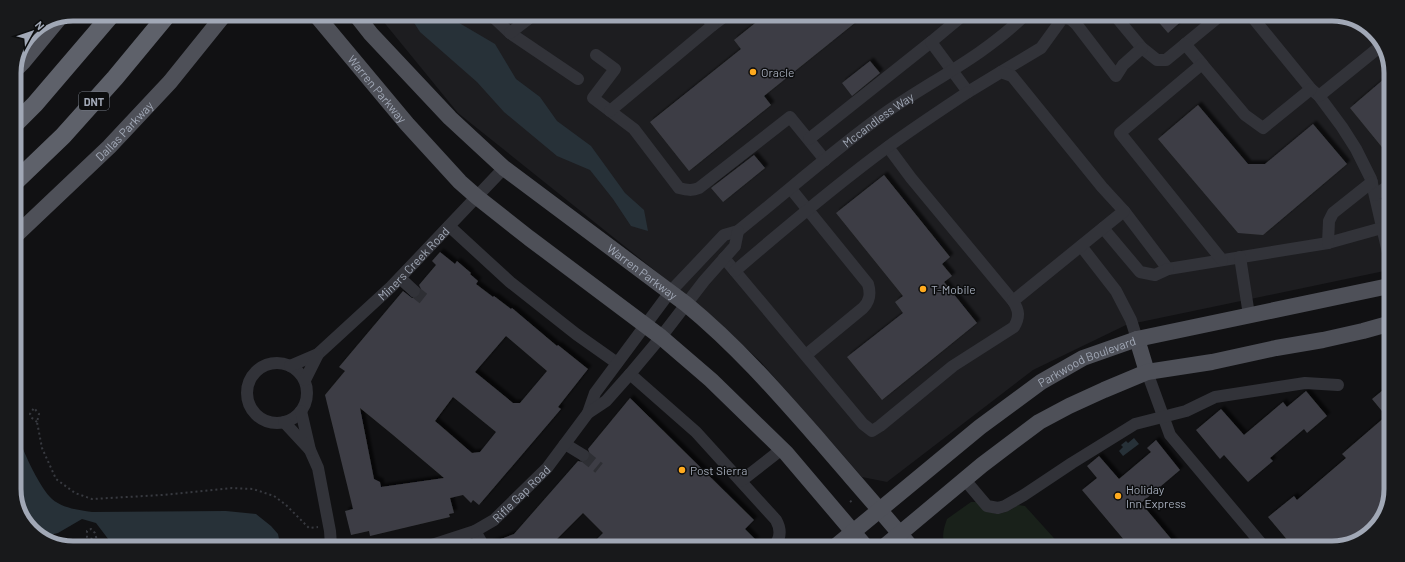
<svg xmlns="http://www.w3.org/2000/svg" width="1405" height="562" font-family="Barlow,sans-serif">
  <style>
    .built { fill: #1d1d20 }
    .green { fill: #19211a }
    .water { fill: #273138 }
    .building { fill: #3d3e44; fill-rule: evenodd; filter: url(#shadow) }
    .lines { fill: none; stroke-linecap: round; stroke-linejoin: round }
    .minor-tunnel { stroke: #2e2f34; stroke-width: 12; stroke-dasharray: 12 6; stroke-linecap: butt }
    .path { stroke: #383a40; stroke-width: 2; stroke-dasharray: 2 3; stroke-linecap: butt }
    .minor { stroke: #323339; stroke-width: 12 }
    .major { stroke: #4e5058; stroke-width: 16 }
    .highway { stroke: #5e616a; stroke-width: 18 }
    .poi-dot { fill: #ffaa1e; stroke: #0c0d0e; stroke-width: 1.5 }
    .labels { text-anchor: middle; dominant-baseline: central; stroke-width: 3; stroke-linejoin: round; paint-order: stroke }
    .shield { fill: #0c0d0e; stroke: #747a84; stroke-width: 1 }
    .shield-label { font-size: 11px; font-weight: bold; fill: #a1a8b6 }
    .poi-label { font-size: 12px; fill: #a1a8b6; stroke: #0c0d0e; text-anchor: start }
    .street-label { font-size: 12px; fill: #a1a8b6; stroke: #0c0d0e }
    .rim { fill: none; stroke: #a1a8b6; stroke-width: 5 }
  </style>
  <defs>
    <filter id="shadow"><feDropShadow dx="3.5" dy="-3.5" stdDeviation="1" flood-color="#0009"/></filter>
  </defs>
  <rect width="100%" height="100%" fill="#111113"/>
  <path class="built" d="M378 15 1354 18 1381 40 1391 69 1389 270 1126 325 1033 370 887 482 862 477 761 362 713 317 458 113Z"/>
  <path class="green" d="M971 502H977C991 517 1001 517 1018 505L1025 506 1062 547H947C940 539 944 528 947 519Z"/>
  <path class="water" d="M409 15H448L449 17 495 44 516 79 540 97 557 121 591 146 625 193 644 210 648 231 631 226 613 199 590 170 557 156 504 112 477 82 420 32Z
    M14 348C26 359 18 394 17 408 17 418 18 430 20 439 23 453 41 489 52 499 62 508 78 510 92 512L226 511 256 514 271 526 278 534 280 544H112L96 523 82 519 58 533 42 537 26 525 14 493Z
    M1134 438 1139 444 1123 456 1119 451 1123 447 1121 445 1126 441 1128 443Z"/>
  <path class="building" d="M764 16 852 17 856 22 764 96 771 105 689 171 650 122 741 49 734 40Z
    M1155 18H1185L1168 33Z
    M870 61 880 73 852 96 842 83Z
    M1391 73V99L1390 157 1350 108Z
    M1198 105 1248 164H1265L1313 124 1347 164 1263 235 1238 233 1158 139Z
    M754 155 765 168 723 202 711 188Z
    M884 175 950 257 942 264 952 276 944 282 977 323 882 400 847 357 903 313 895 302 903 296 836 213Z
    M440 252 455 264 457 261 471 273 470 274 478 281 476 284 493 297 494 296 511 309 512 308 557 346 558 345 588 369 558 407 561 409 479 505 473 500 471 503 463 495 450 498 454 513 449 514 450 517 370 536 369 531 351 535 345 511 353 509 325 395 345 371 339 367 403 291 412 298H416L420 296 421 289 419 285 436 265 432 261ZM506 336 547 371 520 403H513L475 372ZM453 397 496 432 480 452 472 453 435 421ZM360 408 393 435 444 478 381 487 380 482 374 479Z
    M1388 386 1387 511 1365 538 1332 548H1294L1268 517 1294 496 1297 500 1346 458 1342 454 1386 416 1372 399Z
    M1306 391 1327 416 1307 433 1304 429 1270 458 1273 461 1248 482 1224 455 1220 459 1196 430 1221 409 1244 435 1283 402 1287 407Z
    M630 398 754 520 745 529 756 540 749 546 591 545 603 533 583 513 551 545H490V543L514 534 578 461 583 462 589 459 590 455 588 449Z
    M1156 440 1180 470 1141 503 1178 547H1130L1082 490 1097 478 1087 466 1099 456 1119 479 1151 452 1147 448Z"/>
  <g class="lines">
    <path class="minor-tunnel" d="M414 291 424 299
      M583 455 599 468"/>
    <path class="path" d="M37 422 32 418 30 414 34 408 39 414 37 422 42 448 56 479 75 493 92 499 162 495 232 488 253 489 274 496 286 505 309 528 318 527
      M850 502 854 499
      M97 541 87 537V531L91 529 95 533 98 544"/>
    <g class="minor">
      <path d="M491 15 510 33 578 79"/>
      <path d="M706 16 713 25 725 16"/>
      <path d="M1117 18 1142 48 1157 60H1166L1217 18"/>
      <path d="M1253 18 1311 89 1319 96 1342 127 1356 149 1371 179 1389 257"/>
      <path d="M510 33 532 16"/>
      <path d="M1185 44 1202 64"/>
      <path d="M596 55 615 69 593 98 634 129 679 188C687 190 692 191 699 188L790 117 825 160"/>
      <path d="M1001 72 1041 48 1062 19C1069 17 1072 20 1077 25L1116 76 1123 65 1142 48"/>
      <path d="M1319 96 1382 45"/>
      <path d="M610 111 713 25"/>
      <path d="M809 139 931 42"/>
      <path d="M888 147 911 178 1013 301"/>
      <path d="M791 189 868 284C871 294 870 301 863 308L806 355"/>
      <path d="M1375 195 1390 185"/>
      <path d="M1124 211 1168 269 1328 243 1389 226"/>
      <path d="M449 226 510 282 576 334 617 363"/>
      <path d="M1103 228 1140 272 1155 275 1168 269"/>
      <path d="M1328 243 1329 221 1333 213 1372 182"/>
      <path d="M1081 246 1116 291 1131 320 1137 339"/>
      <path d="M1240 257 1249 315"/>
      <path d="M724 258 863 424 872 431 880 426 953 366 1014 327C1020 317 1019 310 1013 301L1124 211 1102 187 1012 76 1001 72 968 92 931 42 961 17"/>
      <path d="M1222 260 1120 133 1202 64 1245 115 1263 128 1311 89"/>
      <path d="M735 271C785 228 836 185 889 146 915 127 941 110 968 92"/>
      <path d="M400 278 414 291"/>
      <circle cx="277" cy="393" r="30"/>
      <path id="s1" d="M290 366 318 354 391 287 504 168"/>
      <path d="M1147 372 1170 435 1265 548"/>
      <path d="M630 374 696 432 776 520C781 529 781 538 774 546"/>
      <path d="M305 380 318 354"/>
      <path d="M301 411 310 450 318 468 330 531 331 545"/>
      <path id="s2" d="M588 413 595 393 670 292 724 235 738 231C788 191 836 148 888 111 933 80 983 56 1023 17"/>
      <path d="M284 422 310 450"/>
      <path d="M565 444 583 455"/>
      <path d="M965 480 987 506 998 508 1005 506 1024 495 1072 463 1135 424 1186 411 1215 397 1305 383 1338 385"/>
      <path d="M741 481 782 449"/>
      <path d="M475 531 483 545"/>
      <path id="s3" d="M432 545 475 531 494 520 547 468 588 413 606 401 630 374 661 337 704 281 735 246 738 231"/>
    </g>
    <g class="major">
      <path id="s4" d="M316 15 407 124 460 182 477 197 529 238 661 337 711 380 786 453 865 546"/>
      <path id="s5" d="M356 15 371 34 450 118 504 168 686 304C737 346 777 392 820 441 850 476 881 511 911 547"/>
      <path d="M14 71 24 61 58 20"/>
      <path id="s6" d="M14 237 109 147 170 82 224 15"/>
      <path d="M1137 339 1147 372"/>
      <path id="s7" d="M836 546 980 427 1041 382 1083 358 1137 339 1389 286"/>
      <path d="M885 546 982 465 1039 422 1069 406 1104 390 1147 372 1212 362 1276 348 1323 340 1363 331 1388 324"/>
    </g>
    <path class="highway" d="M14 125 35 104 112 14
      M14 183 63 136 115 78 168 14"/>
  </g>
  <g class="poi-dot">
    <circle cx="753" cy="72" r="4"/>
    <circle cx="923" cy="289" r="4"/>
    <circle cx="682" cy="470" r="4"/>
    <circle cx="1118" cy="496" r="4"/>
  </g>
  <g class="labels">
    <rect class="shield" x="79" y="92" width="30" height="18" rx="3"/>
    <g class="shield-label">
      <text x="94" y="101">DNT</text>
    </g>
    <g class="poi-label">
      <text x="761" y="72">Oracle</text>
      <text x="931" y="289">T-Mobile</text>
      <text x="690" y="470">Post Sierra</text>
      <text x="1126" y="489">Holiday<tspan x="1126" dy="14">Inn Express</tspan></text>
    </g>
    <g class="street-label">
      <text stroke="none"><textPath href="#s4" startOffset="96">Warren Parkway</textPath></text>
      <text stroke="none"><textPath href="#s2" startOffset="419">Mccandless Way</textPath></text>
      <text stroke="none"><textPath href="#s6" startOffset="153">Dallas Parkway</textPath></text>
      <text stroke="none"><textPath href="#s1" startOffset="162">Miners Creek Road</textPath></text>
      <text stroke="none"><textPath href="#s5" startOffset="386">Warren Parkway</textPath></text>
      <text stroke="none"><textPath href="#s7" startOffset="313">Parkwood Boulevard</textPath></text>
      <text stroke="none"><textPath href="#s3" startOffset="105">Rifle Gap Road</textPath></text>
    </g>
  </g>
  <path d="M0 0H1405V562H0ZM73 21H1332A52 52 0 0 1 1384 73V489A52 52 0 0 1 1332 541H73A52 52 0 0 1 21 489V73A52 52 0 0 1 73 21Z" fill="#18191b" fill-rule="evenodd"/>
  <path class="rim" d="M73 21H1332A52 52 0 0 1 1384 73V489A52 52 0 0 1 1332 541H73A52 52 0 0 1 21 489V73A52 52 0 0 1 73 21Z"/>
  <g transform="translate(32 32) rotate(50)" stroke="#0c0d0e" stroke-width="3" paint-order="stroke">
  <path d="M0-3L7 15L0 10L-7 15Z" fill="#a1a8b6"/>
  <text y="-6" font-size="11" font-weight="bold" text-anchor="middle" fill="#a1a8b6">N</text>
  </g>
</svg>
